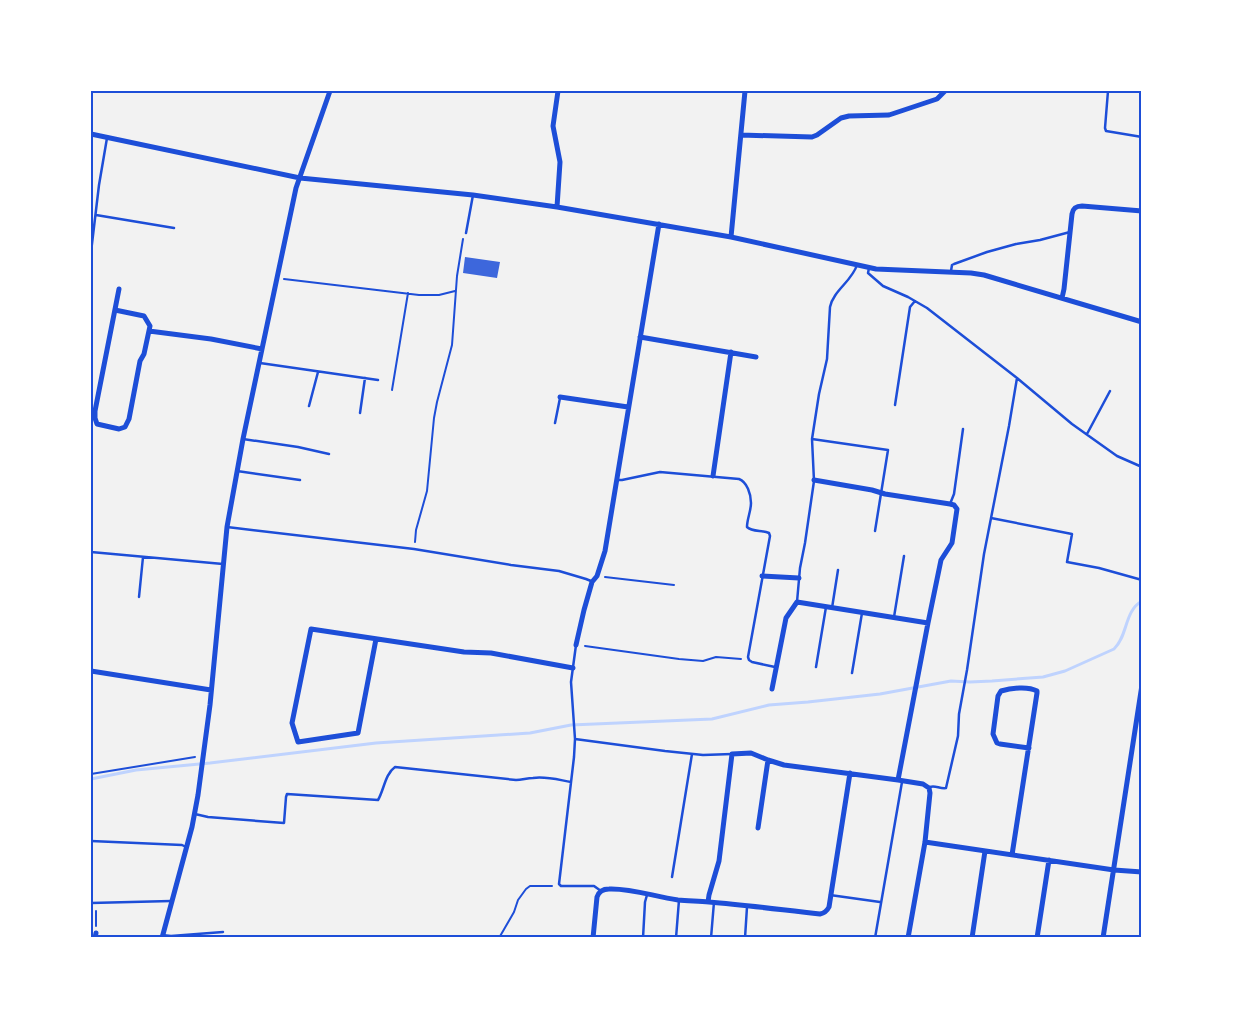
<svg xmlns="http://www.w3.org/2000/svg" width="1233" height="1029" font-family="Figtree,sans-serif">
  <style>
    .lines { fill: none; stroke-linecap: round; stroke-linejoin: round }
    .stream { stroke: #bfd3fe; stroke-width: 3 }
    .building { fill: #3d67dc }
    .path { stroke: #1d4ed8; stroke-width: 2 }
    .service { stroke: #1d4ed8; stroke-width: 2.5 }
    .minor { stroke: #1d4ed8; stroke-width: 5 }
    .neatline { fill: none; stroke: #1d4ed8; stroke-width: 2 }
  </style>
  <rect width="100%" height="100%" fill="#f2f2f2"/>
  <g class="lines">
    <path class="stream" d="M91 779 136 770 210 763 376 743 530 733 571 725 712 719 769 705 808 702 880 694 951 681 970 682 992 681 1043 677 1065 671 1114 649C1128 636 1124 611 1142 601"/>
  </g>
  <path class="building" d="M465 257 500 262 497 278 463 273Z"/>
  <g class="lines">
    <path class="path" d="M284 279 419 295H439L455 291
      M392 390 408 293
      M415 542 416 530 427 491 434 418 437 402 452 345 457 276 463 239
      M605 577 674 585
      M585 646 679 659 703 661 716 657 741 659
      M91 774 195 757
      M96 926V911
      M499 938 514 912 518 900 526 889 530 886H552"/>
    <path class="service" d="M1108 91 1105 128 1106 131 1142 137
      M96 215 174 228
      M466 233 473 195
      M91 252 99 185 107 138
      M869 268 868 273 883 286 908 297 927 308 1017 378 1072 424 1117 456 1142 467
      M951 271 952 265 954 264 987 252 1016 244 1040 240 1070 232
      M260 363 378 380
      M895 405 910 307 915 301
      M309 406 318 372
      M360 413 365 378
      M555 423 560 398
      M1087 434 1110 391
      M243 439 298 447 329 454
      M812 439 888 450 875 531
      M237 471 300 480
      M617 480H622L660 472 739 479C747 482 751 494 751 503 751 511 747 519 747 527 752 532 762 530 769 533L770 536 748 657 749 660 752 662 775 667
      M950 504 954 494 963 429
      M991 518 1072 534 1067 562 1099 568 1142 580
      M227 527 414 549 511 565 559 571 586 579 591 581
      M91 552 223 564
      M139 597 143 557
      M797 602 800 568 805 543 814 481 812 439 819 394 827 359 830 307C833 291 852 281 857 265
      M832 608 838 570
      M894 617 904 556
      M576 645 571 682 575 739 574 757 559 884 561 886H594L601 891
      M816 667 826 607
      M852 673 862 613
      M575 739 665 751 703 755 732 754
      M930 787C935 785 940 789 946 788L958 736 959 714 967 670 984 554 1009 426 1017 378
      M195 814 208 817 284 823 286 797 287 794 378 800C384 790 385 774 395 767L516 780C522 780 527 778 533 778 546 776 559 780 571 782
      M91 841 182 845 186 847
      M672 877 692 754
      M830 895 880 902
      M91 903 171 901
      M162 935 171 936 223 932
      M643 938 645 902 647 895
      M676 938 679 900
      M711 938 714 902
      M745 938 747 907
      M875 938 902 782"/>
    <path class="minor" d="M91 134 300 178 473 195 557 207 731 237 876 269 971 273 984 275 1142 322
      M741 135 812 137 817 135 841 118 849 116 889 115 937 99 945 91
      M557 207 560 162 553 126 558 91
      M731 237 745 91
      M1062 298 1064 289 1072 214C1073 208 1076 206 1082 206L1142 211
      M115 310 144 316 150 326 144 354 140 361 129 419 125 427 119 429 97 424 95 418V411L119 289
      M149 331 211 339 262 349
      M640 337 756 357
      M560 397 628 407
      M713 476 731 352
      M814 480 872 490 885 494 950 504 954 505 957 509 952 543 941 560 928 623 898 780
      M762 576 799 578
      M376 639 358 733 298 742 292 723 311 629 464 652 491 653 573 668
      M576 645 584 610 592 582 597 576 605 551 659 224
      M91 671 211 690
      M772 689 786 618 797 602 928 623
      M758 828 768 760
      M925 842 1114 870 1142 872
      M1012 855 1037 693V691C1028 686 1011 688 1001 691L998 696 993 734 997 743 1000 744 1029 748
      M708 902 709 895 719 861 732 754 751 753 768 760 784 765 898 780 923 784 929 788 930 793 925 842 908 938
      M95 938 96 933
      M162 938 192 827 198 795 210 705 227 527 243 439 296 188 330 91
      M593 938 597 897C599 891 603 889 609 889 632 888 655 897 678 900 688 901 698 901 709 902 746 905 783 910 820 914 825 913 827 911 829 907L850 773
      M972 938 985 851
      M1037 938 1049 860
      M1103 938 1142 685"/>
  </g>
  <rect width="1233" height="1029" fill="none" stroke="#ffffff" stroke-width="185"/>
  <rect x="92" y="92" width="1048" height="844" class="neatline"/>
</svg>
